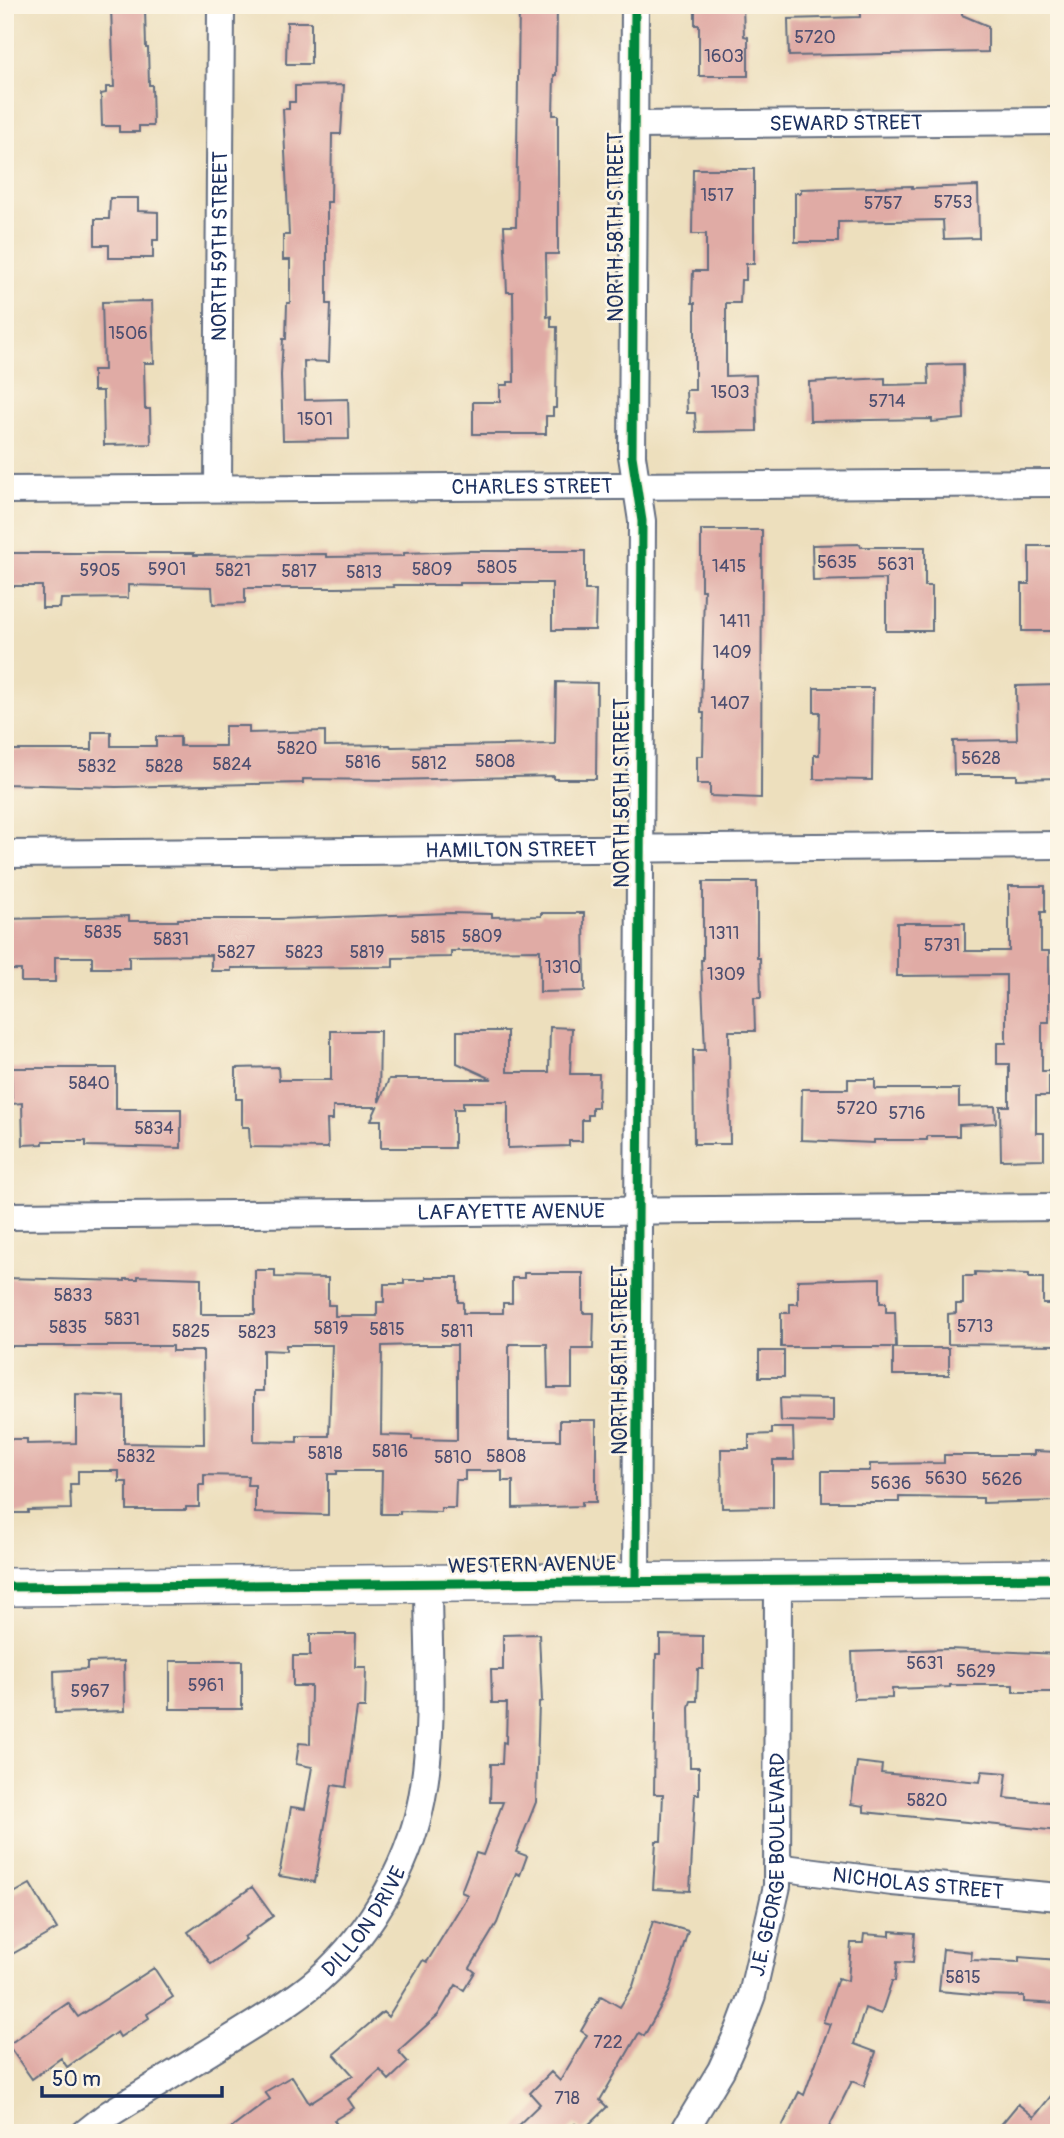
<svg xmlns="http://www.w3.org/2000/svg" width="1064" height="2138" font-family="Pangolin,sans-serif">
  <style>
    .building { fill: #e0aba5; fill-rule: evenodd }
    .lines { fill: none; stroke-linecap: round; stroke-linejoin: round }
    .street-casing { stroke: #646d7f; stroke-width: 30 }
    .secondary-casing { stroke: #646d7f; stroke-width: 40 }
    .street { stroke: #fff; stroke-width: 26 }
    .secondary { stroke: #fff; stroke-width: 37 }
    .cycleway-casing { stroke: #fcf5e5; stroke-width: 13 }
    .cycleway { stroke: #00873e; stroke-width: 9 }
    .labels { text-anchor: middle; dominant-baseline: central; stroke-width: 5; stroke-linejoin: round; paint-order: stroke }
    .number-label { font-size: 18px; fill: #4c4e70 }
    .street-label { font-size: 21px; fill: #1b2f5e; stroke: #fcf5e5 }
  </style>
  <rect width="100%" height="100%" fill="#fcf5e5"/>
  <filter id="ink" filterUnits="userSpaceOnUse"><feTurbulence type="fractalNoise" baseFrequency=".0143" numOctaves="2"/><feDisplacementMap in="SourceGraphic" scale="14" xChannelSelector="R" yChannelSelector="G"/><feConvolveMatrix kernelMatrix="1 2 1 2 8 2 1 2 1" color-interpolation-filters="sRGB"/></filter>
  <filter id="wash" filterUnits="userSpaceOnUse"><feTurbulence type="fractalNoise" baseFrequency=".00686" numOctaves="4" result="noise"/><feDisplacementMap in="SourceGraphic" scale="28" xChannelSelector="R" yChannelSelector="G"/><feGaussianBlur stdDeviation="1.57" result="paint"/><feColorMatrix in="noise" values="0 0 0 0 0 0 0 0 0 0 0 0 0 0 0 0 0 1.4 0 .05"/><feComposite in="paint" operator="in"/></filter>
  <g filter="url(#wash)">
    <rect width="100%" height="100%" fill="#eddfbd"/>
    <g id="blocks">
      <path class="building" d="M519 5H557L556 75H554L553 115H558V254H546L547 317 551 316V327H557L556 408H553V416H546V434H473V402H500V385H508V382H514L513 292H507L504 226H516Z
        M695 5H743L744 36 748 37V76H699V25H695Z
        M860 5H962V15L988 26V52L789 56 788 19 860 17Z
        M111 8H145L146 48H148L149 85H152L153 126H139V132H119V126H102L101 94 106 93V87H114Z
        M287 22H311V64H286Z
        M344 85 341 134H332L331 202H327V304H331L329 362 304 361 305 400 348 399 349 439 283 440 281 375 283 339H286L287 303H290V260H283V235H289L283 109H289V102H295V86Z
        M693 169H754V264H746V280H741L740 303H726V376L756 375 757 431 696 432 695 413H687L686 390H695V303H692L693 271H706V234H692Z
        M912 186V188L978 186 979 238 944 239 943 220 838 222V242H795V193H801V189Z
        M110 198H138V211L158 212V240H153V258H109V245H95V219H109Z
        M152 301 154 363H144L145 409H150L151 444 104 445 103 391H93V370H104L102 302Z
        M963 364 964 419 932 422V419L810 421 809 382 885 378V385L929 384 928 365Z
        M701 530H762L761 798 710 796V784H697V756H703L704 713H701L704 590H701Z
        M860 544 861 547H925V586H932V631H886V579L813 581 812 545Z
        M1029 546H1059V631H1022V584H1029Z
        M470 551H585V590H596L595 630H552V583H459V585H393L394 587 336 588H245V603L213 604 212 587 128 585V598L61 599 60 608H42V586H7V553H194V555L326 554V557L404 556V553Z
        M556 682 597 683 596 779H554V776L391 780 303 779V783L116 787 5 784 6 750H92V732H111V746H156V737H180V746H225V726H249V733L325 731V746L390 745 391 747 555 744Z
        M1059 685V778L1017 779V775H954L953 741 1017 740 1016 686Z
        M814 688H873L872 780 814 779V755H819L820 712H814Z
        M703 882H757V958H760L761 998H754L755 1031H729L730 1144H694L693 1050H705L701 960H703Z
        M1009 886H1045V912H1041V951H1049V1022H1042V1071H1049V1096H1036V1133H1044V1159L1001 1160 1000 1106H1009V1064H997V1043H1006V975L897 976V923H965V951H1009Z
        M450 913 492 914V917L541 916V913H584L585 991 540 992V950L458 951V949L457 951H451V957L393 958V967L231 968V971H211V955L129 956V968H92V957H55V982H21V970H5V919L129 916V921H178V919H280Z
        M550 1027 572 1028 570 1074H599L598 1107H592V1115H588V1120H582V1141H569V1146L508 1148V1102H463V1109H454V1148H381V1120H371L377 1107H333V1120H327L328 1148 250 1147 249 1127H242V1099H236V1068L278 1067 279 1080H331V1031H380L379 1102 389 1079H492L457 1063V1031H507V1072H549Z
        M11 1068H116V1109H181V1148L86 1146V1141H43V1144L23 1145 22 1103 12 1104Z
        M848 1079H875V1089H959V1107L995 1106 996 1123 959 1125V1136H927V1140H874V1143L801 1140 802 1089H848Z
        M255 1270H275V1277L328 1278V1305H335V1316H377V1302H384V1284H404V1280H426V1277H458V1302H463V1313H503V1303H512V1278H524V1273H583V1313H594L593 1349H572V1388H548L547 1344H509V1440H560V1420H596V1502H582V1506L513 1508V1481H502V1471H465V1480H456L455 1508H441V1512L400 1511V1514H381L382 1471H337V1474H328V1515L255 1513V1485H247L248 1476 204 1475V1485H199V1507H186V1510H127V1482H119V1471H78V1484H70L71 1509 28 1510V1513H5V1439H27V1444L76 1443V1394L124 1396V1443L204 1444 203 1351H172V1346H5V1278L125 1281V1279H138V1276L201 1278V1314H255ZM286 1345H332L329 1436H297V1442L254 1441V1391H263V1350L286 1351ZM415 1345H457V1440L412 1439V1436L381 1435 382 1346Z
        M975 1272 1029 1274V1278H1043V1304H1055V1311H1059V1345L948 1344V1314L956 1313V1304H963V1276H975Z
        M880 1278V1303H886V1312H895L896 1347H781V1313H790V1304H798V1280Z
        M893 1348H949V1375H893Z
        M759 1351H784V1377H759Z
        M780 1398 833 1399V1422L781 1421Z
        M772 1428H793L794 1460H773V1507L722 1508 721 1449H749V1435L772 1434Z
        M1034 1451 1059 1452V1501L983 1503V1498L899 1497V1502H822V1471H870V1464L944 1463V1455H1034Z
        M310 1634H356L355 1667H366L365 1708H357L346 1787 332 1785 315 1882 279 1876 291 1807 305 1809 312 1767 296 1764 299 1743 310 1744 311 1686H293V1656H310Z
        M539 1634 542 1701 539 1702 536 1802 516 1852 527 1856 520 1875 516 1873 497 1923 470 1968 475 1972 464 1990 456 1985 438 2015 398 2051 408 2062 389 2080 380 2070 348 2099 354 2108 334 2120 338 2126 327 2133H225L270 2099 265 2092 292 2076 309 2103 353 2075 334 2054 383 2012 388 2017 423 1960 427 1962 468 1895 461 1892 476 1853 483 1855 503 1802H490L491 1764H502L503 1742 506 1743 507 1703H492L491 1670H503V1635Z
        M660 1635 703 1636V1669H698L697 1701H691L689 1707 690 1767H699V1794H695L690 1891 653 1889 656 1841H661L663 1794H654L656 1654H660Z
        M949 1649 1059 1654V1692H1013V1685H950V1687L892 1689V1698L854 1699 852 1652Z
        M124 1661 125 1711 55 1713 54 1671 87 1669V1662Z
        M170 1661H242V1709H170Z
        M857 1762 882 1765 881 1773 980 1782 982 1771 1007 1773 1004 1798 1059 1803V1831L864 1812V1806L851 1804Z
        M30 1884 57 1929 5 1958V1898Z
        M252 1887 273 1916 244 1937 246 1939 211 1964 188 1932Z
        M653 1921 688 1931 669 1992 644 2036 639 2033 600 2100 607 2107 582 2131 575 2124 566 2133H510L540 2104 530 2093 551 2072 560 2081 587 2035 581 2031 601 1996 620 2007 633 1986Z
        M890 1931 915 1933 913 1963 897 1962 895 1981H892L881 2014 865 2008 854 2044 876 2052 864 2086 852 2081 826 2133H779L799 2092 804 2095 830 2024 823 2022 838 1978 848 1981 851 1943H863L864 1934 890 1936Z
        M943 1949 972 1952 971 1960 1019 1962V1957L1059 1960V2004L1024 2002V1996L984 1995 939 1991Z
        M154 1968 173 1997 147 2014 149 2018 120 2037 117 2032 67 2067 61 2058 32 2079 8 2045 68 2003 78 2017Z
        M1059 2086V2133H994L1018 2104 1034 2117Z"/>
    </g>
  </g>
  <g filter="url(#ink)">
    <use href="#blocks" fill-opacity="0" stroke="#646d7f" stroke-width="2"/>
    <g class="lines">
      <defs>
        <g id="street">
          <path d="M635 5 632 456 642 521 636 1581"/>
          <path id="s1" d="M634 125 1059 121"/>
          <path id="s2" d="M218 488 221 5"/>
          <path id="s3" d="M5 490 1059 483"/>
          <path id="s4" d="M5 854 1059 845"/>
          <path id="s5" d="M5 1216 1059 1207"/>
          <path id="s6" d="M777 1867 892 1882 1059 1897"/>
          <path id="s7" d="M85 2133 109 2114C152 2087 196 2060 240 2033 267 2016 295 2000 319 1979 373 1931 414 1857 424 1786 434 1720 428 1650 428 1583"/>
          <path id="s8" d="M683 2133 721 2070 739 2030 752 1995 777 1886 778 1580"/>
        </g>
        <path id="secondary" d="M5 1587 1059 1578"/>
      </defs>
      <use href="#street" class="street-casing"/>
      <use href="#secondary" class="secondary-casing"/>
      <use href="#street" class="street"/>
      <use href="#secondary" class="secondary"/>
      <defs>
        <path id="cycleway" d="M635 5 632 456 642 521 636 1581
          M5 1587 1059 1578"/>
      </defs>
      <use href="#cycleway" class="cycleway-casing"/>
      <use href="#cycleway" class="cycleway"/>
    </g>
  </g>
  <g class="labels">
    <g class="number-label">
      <text x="815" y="37">5720</text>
      <text x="724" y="56">1603</text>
      <text x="717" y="195">1517</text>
      <text x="953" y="202">5753</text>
      <text x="883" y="203">5757</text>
      <text x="128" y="333">1506</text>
      <text x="730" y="392">1503</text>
      <text x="887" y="401">5714</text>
      <text x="315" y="419">1501</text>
      <text x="837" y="562">5635</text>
      <text x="896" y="564">5631</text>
      <text x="729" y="566">1415</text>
      <text x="497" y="567">5805</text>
      <text x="167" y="569">5901</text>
      <text x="432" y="569">5809</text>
      <text x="100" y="570">5905</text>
      <text x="233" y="570">5821</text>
      <text x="299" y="571">5817</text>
      <text x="364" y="572">5813</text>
      <text x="735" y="621">1411</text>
      <text x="732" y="652">1409</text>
      <text x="730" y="703">1407</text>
      <text x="297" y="748">5820</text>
      <text x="981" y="758">5628</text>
      <text x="495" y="761">5808</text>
      <text x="363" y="762">5816</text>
      <text x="429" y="763">5812</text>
      <text x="232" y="764">5824</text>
      <text x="97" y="766">5832</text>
      <text x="164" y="766">5828</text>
      <text x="103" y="932">5835</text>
      <text x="724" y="933">1311</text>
      <text x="482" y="936">5809</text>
      <text x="428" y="937">5815</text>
      <text x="171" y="939">5831</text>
      <text x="942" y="945">5731</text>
      <text x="236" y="952">5827</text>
      <text x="304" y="952">5823</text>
      <text x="367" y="952">5819</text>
      <text x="563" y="967">1310</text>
      <text x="726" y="974">1309</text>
      <text x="89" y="1083">5840</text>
      <text x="857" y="1108">5720</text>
      <text x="907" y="1113">5716</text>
      <text x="154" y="1128">5834</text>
      <text x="73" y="1295">5833</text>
      <text x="122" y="1319">5831</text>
      <text x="975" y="1326">5713</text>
      <text x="68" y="1327">5835</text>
      <text x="331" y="1328">5819</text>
      <text x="387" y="1329">5815</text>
      <text x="191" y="1331">5825</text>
      <text x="457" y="1331">5811</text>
      <text x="257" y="1332">5823</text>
      <text x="390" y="1451">5816</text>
      <text x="325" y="1453">5818</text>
      <text x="136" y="1456">5832</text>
      <text x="506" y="1456">5808</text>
      <text x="453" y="1457">5810</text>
      <text x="946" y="1478">5630</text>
      <text x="1002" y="1479">5626</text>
      <text x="891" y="1483">5636</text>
      <text x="925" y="1663">5631</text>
      <text x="976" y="1671">5629</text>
      <text x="206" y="1685">5961</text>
      <text x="90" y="1691">5967</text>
      <text x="927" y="1800">5820</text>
      <text x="963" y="1977">5815</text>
      <text x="608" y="2042">722</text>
      <text x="567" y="2098">718</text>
    </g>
    <g class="street-label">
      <text stroke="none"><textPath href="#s1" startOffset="212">SEWARD STREET</textPath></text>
      <text transform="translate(616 227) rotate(-90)">NORTH 58TH STREET</text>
      <text stroke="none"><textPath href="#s2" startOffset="242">NORTH 59TH STREET</textPath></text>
      <text stroke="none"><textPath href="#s3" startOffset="527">CHARLES STREET</textPath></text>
      <text transform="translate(622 793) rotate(-90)">NORTH 58TH STREET</text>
      <text stroke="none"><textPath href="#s4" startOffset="506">HAMILTON STREET</textPath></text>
      <text stroke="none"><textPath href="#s5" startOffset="506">LAFAYETTE AVENUE</textPath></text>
      <text transform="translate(620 1360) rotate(-90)">NORTH 58TH STREET</text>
      <text transform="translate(532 1565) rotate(-1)">WESTERN AVENUE</text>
      <text stroke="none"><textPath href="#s8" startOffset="287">J.E. GEORGE BOULEVARD</textPath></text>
      <text stroke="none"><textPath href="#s6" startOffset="142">NICHOLAS STREET</textPath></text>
      <text stroke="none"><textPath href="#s7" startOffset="354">DILLON DRIVE</textPath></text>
    </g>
  </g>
  <rect width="1064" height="2138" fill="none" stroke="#fcf5e5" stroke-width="28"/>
  <path d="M42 2086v10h180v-10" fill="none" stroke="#1b2f5e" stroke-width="3.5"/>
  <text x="52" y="2086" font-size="21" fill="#1b2f5e" stroke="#fcf5e5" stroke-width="5" paint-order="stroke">50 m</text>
</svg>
